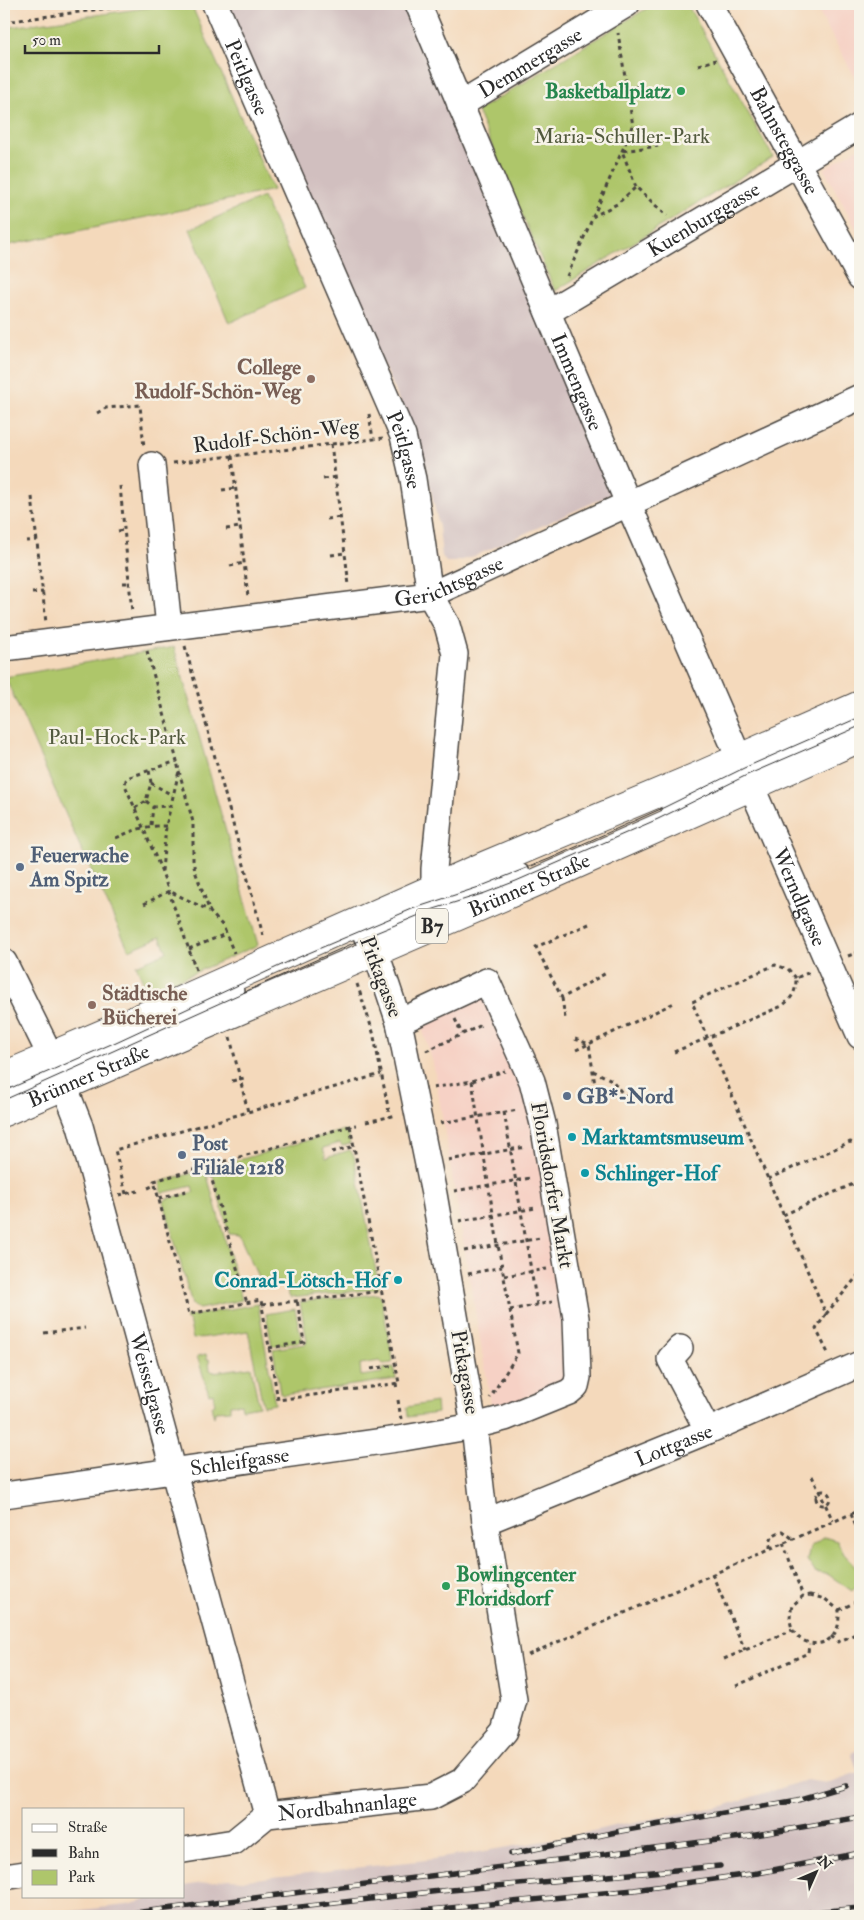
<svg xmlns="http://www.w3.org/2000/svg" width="864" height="1920" font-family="'IM FELL Double Pica',serif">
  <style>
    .built { fill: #f6d1c5 }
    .industrial { fill: #d1bfbf }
    .green { fill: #aec66b; stroke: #6c784b }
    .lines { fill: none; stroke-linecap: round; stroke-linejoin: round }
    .minor-casing { stroke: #494541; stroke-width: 28 }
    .major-casing { stroke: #494541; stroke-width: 30 }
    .path { stroke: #494541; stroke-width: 3; stroke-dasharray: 4 4; stroke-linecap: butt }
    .minor { stroke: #fff; stroke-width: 25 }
    .major { stroke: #fff; stroke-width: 28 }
    .tram { stroke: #2b2b2b; stroke-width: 1 }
    .rail-casing { stroke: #2b2b2b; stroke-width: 5.5 }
    .rail { stroke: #f7f3e8; stroke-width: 4; stroke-dasharray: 11; stroke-linecap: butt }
    .leisure-dot { fill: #2e9e5b; stroke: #f7f3e8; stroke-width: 2 }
    .education-dot { fill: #8d6e63; stroke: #f7f3e8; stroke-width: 2 }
    .service-dot { fill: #5c6f8a; stroke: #f7f3e8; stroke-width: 2 }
    .culture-dot { fill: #0f9aa8; stroke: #f7f3e8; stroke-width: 2 }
    .labels { text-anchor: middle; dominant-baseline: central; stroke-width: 5; stroke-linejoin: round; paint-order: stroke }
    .shield { fill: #f7f3e8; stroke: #686764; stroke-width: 1 }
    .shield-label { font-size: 20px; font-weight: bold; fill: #2b2b2b }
    .street-label { font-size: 21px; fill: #2b2b2b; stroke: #f7f3e8 }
    .leisure-label { font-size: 21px; font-weight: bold; fill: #27864d; stroke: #f7f3e8; text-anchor: end }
    .park-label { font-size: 21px; fill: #525a3e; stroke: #f7f3e8 }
    .education-label { font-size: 21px; font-weight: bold; fill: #785e54; stroke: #f7f3e8; text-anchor: end }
    .service-label { font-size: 21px; font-weight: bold; fill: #4e5e75; stroke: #f7f3e8; text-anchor: start }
    .culture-label { font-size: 21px; font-weight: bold; fill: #0d838f; stroke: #f7f3e8; text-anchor: start }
  </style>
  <rect width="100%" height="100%" fill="#f7f3e8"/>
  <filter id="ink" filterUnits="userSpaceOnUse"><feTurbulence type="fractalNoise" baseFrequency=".02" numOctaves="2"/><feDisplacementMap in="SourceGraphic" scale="10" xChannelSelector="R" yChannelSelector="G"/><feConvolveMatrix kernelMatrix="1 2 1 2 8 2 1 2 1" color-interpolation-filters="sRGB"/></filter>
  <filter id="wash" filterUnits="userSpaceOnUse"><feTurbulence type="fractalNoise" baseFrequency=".0096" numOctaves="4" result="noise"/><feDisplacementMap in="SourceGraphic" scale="20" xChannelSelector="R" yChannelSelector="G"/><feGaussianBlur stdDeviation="1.12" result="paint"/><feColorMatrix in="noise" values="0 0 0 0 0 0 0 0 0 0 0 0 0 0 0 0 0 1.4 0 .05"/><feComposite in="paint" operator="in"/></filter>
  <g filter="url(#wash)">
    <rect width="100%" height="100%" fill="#f4d9bb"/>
    <path class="built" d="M814 4H860V86Z
      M860 147V236L824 169Z
      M480 992 527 1086 568 1316 571 1380 492 1410 433 1063 419 1018Z"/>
    <path class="industrial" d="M223 4H405L614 493 475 556 455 562H446L442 556 439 527 428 477 412 430Z
      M860 1749V1916H27L127 1905 143 1901 151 1896H184V1886L228 1879 246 1880 435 1859 569 1837 617 1825 723 1806 806 1780 827 1783 858 1772 851 1753Z"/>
    <path class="green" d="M174 4H191L273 190 191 208 4 246V28Z
      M654 4H687L773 157 555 291 477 111Z
      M263 197 305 288 229 323 190 229Z
      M174 647 258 945 148 993 136 965 167 952 160 937 129 950 78 842 5 677Z
      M344 1130 348 1133 350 1144 342 1146 340 1143 323 1148 326 1158 350 1150 354 1156 379 1287 378 1289 290 1298 285 1284 259 1279 239 1235 229 1234 211 1168Z
      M204 1170 206 1172 242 1300 199 1309 192 1305 164 1202 166 1199 194 1192 192 1186 162 1193 160 1182Z
      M378 1294 381 1297 393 1360 392 1363 383 1364 380 1361 360 1364 361 1376 382 1373V1369L394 1367 396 1379 283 1395 280 1393 273 1349 305 1344 307 1341 300 1302Z
      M258 1304 275 1404 263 1406 248 1331 193 1339 189 1320H187L186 1317Z
      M295 1309 302 1341 272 1346 266 1314Z
      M206 1354 207 1359H209L210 1370 213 1372 251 1367 259 1406 242 1409 241 1404 230 1405V1410L215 1411 214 1417 211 1406 215 1405 213 1393 209 1394 197 1356Z
      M436 1402 437 1413 408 1417 407 1407Z
      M824 1537 837 1541 844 1554 860 1571V1583L852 1591 829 1575 815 1572 807 1560 810 1547Z"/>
  </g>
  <g filter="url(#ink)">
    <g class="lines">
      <defs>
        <g id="minor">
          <path id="s1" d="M215 4 403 436 413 479 430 595 447 625 455 654 434 869V909L435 925"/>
          <path id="s2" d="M418 4 628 503 860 1036"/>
          <path id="s3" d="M709 4 860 277"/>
          <path id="s4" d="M460 105 627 4"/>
          <path id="s5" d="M548 312 860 126"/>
          <path d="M152 465 169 627"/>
          <path id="s6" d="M4 648 430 595 860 397"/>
          <path d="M674 807 746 772 860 722"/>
          <path d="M369 932 422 909 499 885 518 876"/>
          <path id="s7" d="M4 962 60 1075 80 1126 267 1815"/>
          <path d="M4 1095 159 1027 231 992"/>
          <path d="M680 1348 670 1359 708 1431"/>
          <path id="s8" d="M4 1495 404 1438 474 1426 505 1418 569 1392 576 1386 578 1377 576 1318 543 1124 532 1081 487 981 399 1022"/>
          <path id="s9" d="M485 1522 708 1431 860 1364"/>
          <path id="s10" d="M184 1850 234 1842 267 1815 431 1797 462 1781 474 1767 505 1731 514 1700 485 1522 474 1426 434 1194 399 1022 380 965 360 922"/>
          <path d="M4 1877 24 1874"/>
        </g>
        <g id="major">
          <path d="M4 1076 175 1003 486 865 701 775 860 705"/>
          <path id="s11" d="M4 1112 539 881 860 738"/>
        </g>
      </defs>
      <use href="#minor" class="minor-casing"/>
      <use href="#major" class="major-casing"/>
      <path class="path" d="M4 22 139 4
        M698 65 716 60
        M627 89 644 85
        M636 187 622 151 658 146
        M592 217 617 204 636 187 667 216
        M567 276 633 126 618 33
        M97 413 106 408 140 405 144 448
        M369 414 373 439
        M331 444 349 585
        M232 456 248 597
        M173 463 383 438
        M323 479 336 477
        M120 486 132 612
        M222 490 236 488
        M32 497 46 623
        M327 519 341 517
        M226 529 240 527
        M118 531 124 530
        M26 541 37 540
        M331 555 345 553
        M230 566 244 563
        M123 583H129
        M32 593 43 592
        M185 646 264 939
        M147 651 177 761 130 777 126 780 125 785 162 872 196 970
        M179 771 193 822V860L195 871 210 912 223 926 234 953
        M151 783 172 795
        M146 801 153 807 170 806
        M135 808 146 801 151 783 149 770
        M151 825 153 807
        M116 838C134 830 146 825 166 826
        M162 871 166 826 179 771 177 761
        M144 904 169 891 210 911
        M589 924 536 947 562 998 608 972
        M189 949 226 934
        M859 952 857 944 860 935
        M848 956 859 952 860 953
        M796 978 788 969 775 965 692 1002 826 1314 816 1329 829 1355
        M357 984 373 1032 390 1117
        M562 998 565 1018
        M455 1019 462 1034
        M230 1037 248 1112
        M575 1039 589 1044 676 1002
        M576 1050 589 1044 598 1106
        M426 1051 484 1024
        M674 1052 782 1006C793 997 796 992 796 978L810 972
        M593 1071 612 1080 629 1102
        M232 1081 244 1078
        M472 1081 498 1245 518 1353 490 1398
        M433 1088 472 1081 505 1071
        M504 1112 537 1305
        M366 1122 397 1115
        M440 1123 518 1110
        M350 1126 399 1383 278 1400 261 1300 189 1314 154 1181 350 1126 356 1125
        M332 1152 355 1146
        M448 1160 526 1147
        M208 1166 247 1303
        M768 1179 850 1142 860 1144
        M148 1188 155 1185
        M454 1191 531 1178
        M126 1194 115 1150 381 1074
        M119 1195 138 1191
        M159 1198 190 1190
        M783 1215 860 1181
        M459 1221 536 1208
        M464 1251 541 1238
        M468 1274 502 1267
        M504 1276 547 1269
        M262 1305 382 1291
        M510 1310 552 1302
        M826 1314 860 1273
        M44 1333 85 1328
        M269 1348 304 1342 297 1300
        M371 1369 395 1365
        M396 1383 397 1390
        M398 1400 401 1419
        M812 1476 833 1521
        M816 1498a7 7 0 1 1 14 0a7 7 0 1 1-14 0Z
        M851 1514 860 1537
        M783 1543 803 1596
        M770 1549C770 1538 772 1534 783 1531L793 1539
        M712 1574 745 1650
        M810 1595 825 1599 839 1610C839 1615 839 1621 838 1626 829 1657 780 1645 792 1606L803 1596Z
        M839 1610 860 1600
        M831 1636 838 1642 860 1632
        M528 1655 860 1510
        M724 1659 792 1630
        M736 1686 808 1653 809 1644"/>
      <use href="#minor" class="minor"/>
      <use href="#major" class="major"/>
      <path class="tram" d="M4 1091 116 1042 290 961 412 909 479 887 549 859 665 807 744 768 860 717
        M4 1100 378 932 434 909 485 893 516 881 658 819 747 775 860 726"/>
      <defs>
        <path id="rail" d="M511 1854 621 1831 798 1800 846 1786
          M109 1916 750 1836 860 1817
          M221 1916 440 1891 720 1866
          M368 1916 634 1890 758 1873 860 1853
          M773 1916 860 1908"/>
      </defs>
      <use href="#rail" class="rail-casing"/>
      <use href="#rail" class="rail"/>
    </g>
  </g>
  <g class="leisure-dot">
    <circle cx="681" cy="91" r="5"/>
    <circle cx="446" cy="1586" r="5"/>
  </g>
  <g class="education-dot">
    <circle cx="311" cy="379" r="5"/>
    <circle cx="92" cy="1005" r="5"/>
  </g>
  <g class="service-dot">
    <circle cx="20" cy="867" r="5"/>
    <circle cx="567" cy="1096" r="5"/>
    <circle cx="182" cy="1155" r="5"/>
  </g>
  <g class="culture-dot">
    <circle cx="572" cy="1137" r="5"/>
    <circle cx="585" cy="1173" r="5"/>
    <circle cx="398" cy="1280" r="5"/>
  </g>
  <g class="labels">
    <rect class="shield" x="416" y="908.5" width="32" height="35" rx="4"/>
    <g class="shield-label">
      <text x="432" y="926">B7</text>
    </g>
    <g class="street-label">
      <text stroke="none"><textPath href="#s4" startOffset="82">Demmergasse</textPath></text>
      <text stroke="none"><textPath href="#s1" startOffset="80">Peitlgasse</textPath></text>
      <text stroke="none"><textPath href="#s3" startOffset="156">Bahnsteggasse</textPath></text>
      <text stroke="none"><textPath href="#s5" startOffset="181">Kuenburggasse</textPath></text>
      <text stroke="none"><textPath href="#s2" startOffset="410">Immengasse</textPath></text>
      <text transform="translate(276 436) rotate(-7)">Rudolf-Schön-Weg</text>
      <text stroke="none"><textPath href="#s1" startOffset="485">Peitlgasse</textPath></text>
      <text stroke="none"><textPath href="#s6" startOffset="451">Gerichtsgasse</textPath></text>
      <text stroke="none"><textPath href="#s11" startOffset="572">Brünner Straße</textPath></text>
      <text stroke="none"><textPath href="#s2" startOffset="971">Werndlgasse</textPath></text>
      <text transform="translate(381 977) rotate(69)">Pitkagasse</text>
      <text stroke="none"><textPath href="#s11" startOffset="92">Brünner Straße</textPath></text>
      <text transform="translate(552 1185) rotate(80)">Floridsdorfer Markt</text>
      <text transform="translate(465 1372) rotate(80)">Pitkagasse</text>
      <text stroke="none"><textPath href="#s7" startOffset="448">Weisselgasse</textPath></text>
      <text stroke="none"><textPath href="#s9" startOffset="204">Lottgasse</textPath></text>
      <text stroke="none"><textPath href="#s8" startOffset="238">Schleifgasse</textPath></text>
      <text stroke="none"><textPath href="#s10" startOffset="174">Nordbahnanlage</textPath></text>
    </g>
    <g class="leisure-label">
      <text x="671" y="91">Basketballplatz</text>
      <text x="456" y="1574" text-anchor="start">Bowlingcenter<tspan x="456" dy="24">Floridsdorf</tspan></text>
    </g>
    <g class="park-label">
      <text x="622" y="136">Maria-Schuller-Park</text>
      <text x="117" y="737">Paul-Hock-Park</text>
    </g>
    <g class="education-label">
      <text x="301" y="367">College<tspan x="301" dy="24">Rudolf-Schön-Weg</tspan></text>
      <text x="102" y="993" text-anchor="start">Städtische<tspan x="102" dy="24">Bücherei</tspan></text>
    </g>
    <g class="service-label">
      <text x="30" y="855">Feuerwache<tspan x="30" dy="24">Am Spitz</tspan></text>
      <text x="577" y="1096">GB*-Nord</text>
      <text x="192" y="1143">Post<tspan x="192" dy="24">Filiale 1218</tspan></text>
    </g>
    <g class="culture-label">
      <text x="582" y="1137">Marktamtsmuseum</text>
      <text x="595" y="1173">Schlinger-Hof</text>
      <text x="388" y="1280" text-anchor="end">Conrad-Lötsch-Hof</text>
    </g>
  </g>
  <rect width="864" height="1920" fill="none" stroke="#f7f3e8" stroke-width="20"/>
  <rect x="22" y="1808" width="162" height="90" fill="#f7f3e8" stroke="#a5a39c"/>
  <rect x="32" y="1824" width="25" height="8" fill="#ffffff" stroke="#a5a39c"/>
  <text x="68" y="1832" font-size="15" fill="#2b2b2b">Straße</text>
  <rect x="32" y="1849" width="25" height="8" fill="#2b2b2b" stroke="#a5a39c"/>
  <text x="68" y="1858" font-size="15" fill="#2b2b2b">Bahn</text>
  <rect x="32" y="1870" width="25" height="15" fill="#aec66b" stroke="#a5a39c"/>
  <text x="68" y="1882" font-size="15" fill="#2b2b2b">Park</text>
  <g transform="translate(816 1872) rotate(45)" stroke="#f7f3e8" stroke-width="4" paint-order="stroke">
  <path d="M0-4L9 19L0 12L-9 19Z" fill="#2b2b2b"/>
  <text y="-8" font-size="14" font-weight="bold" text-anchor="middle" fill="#2b2b2b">N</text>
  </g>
  <path d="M25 45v8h134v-8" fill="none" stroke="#2b2b2b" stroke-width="2.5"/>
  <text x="32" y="45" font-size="15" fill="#2b2b2b" stroke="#f7f3e8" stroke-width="4" paint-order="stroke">50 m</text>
</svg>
